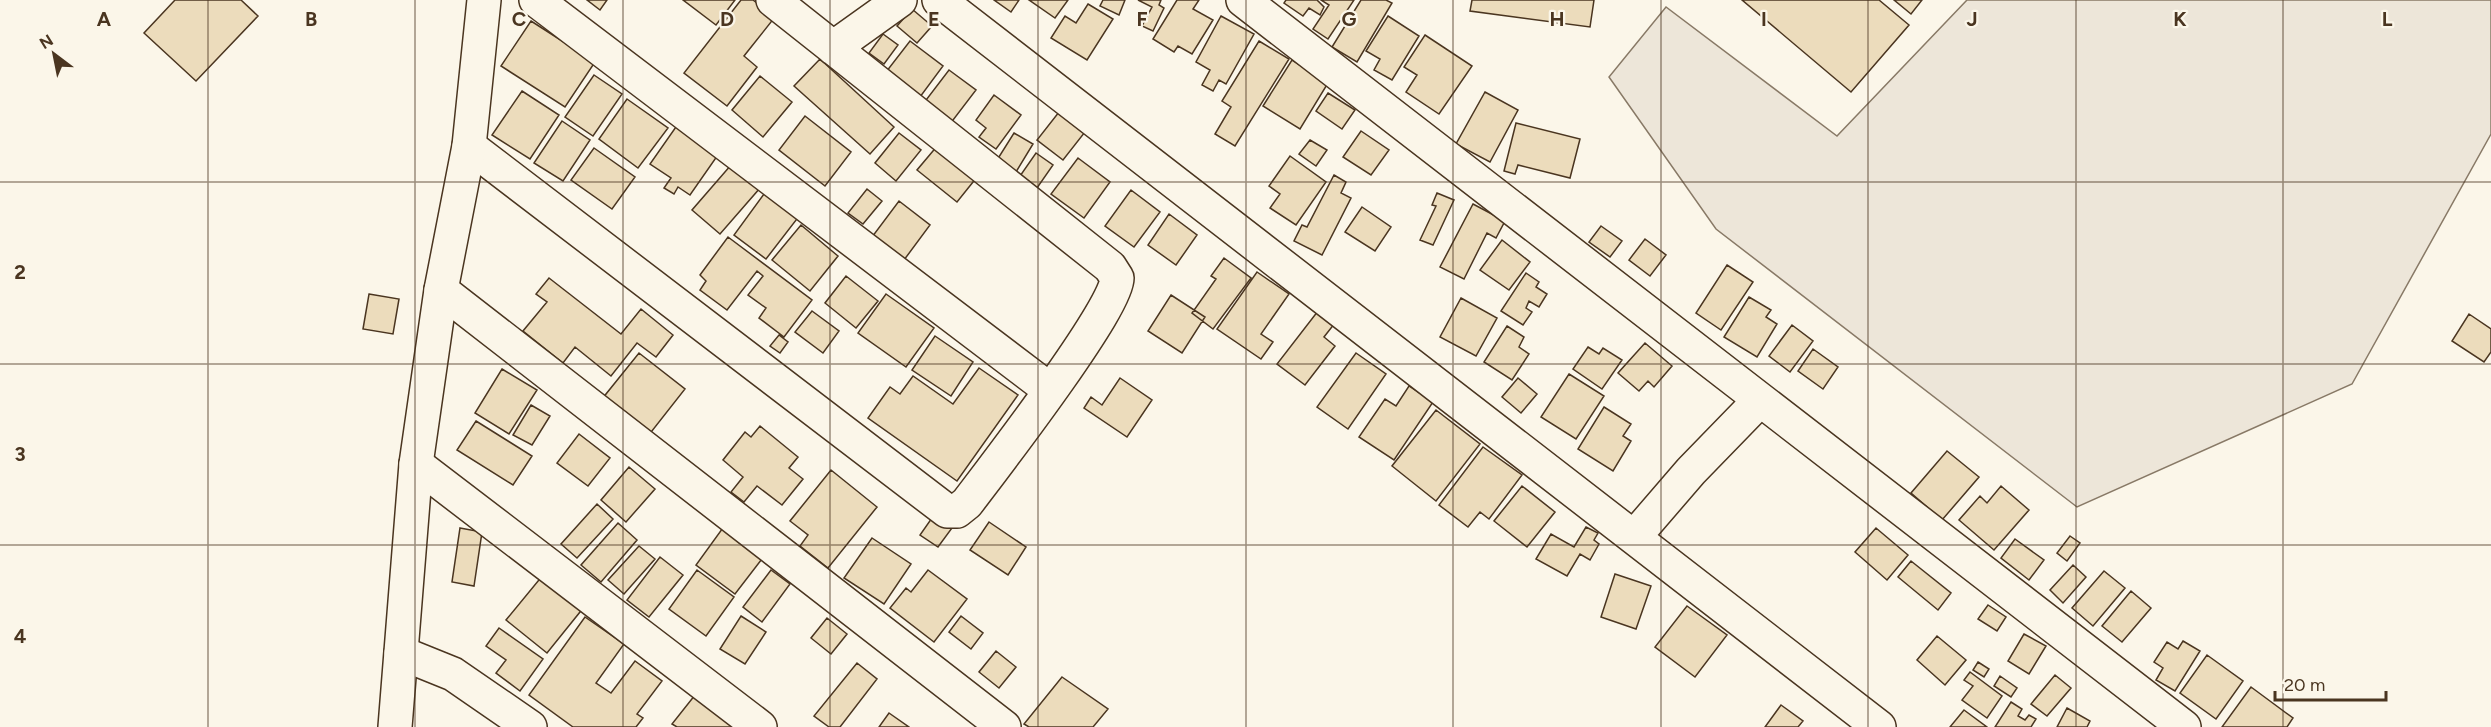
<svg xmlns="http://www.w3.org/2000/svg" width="2491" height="727" font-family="Figtree,sans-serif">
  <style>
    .green { fill: #ede6d9; stroke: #887966; stroke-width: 1.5 }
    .building { fill: #ecdcbc; stroke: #4a3520; stroke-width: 1.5 }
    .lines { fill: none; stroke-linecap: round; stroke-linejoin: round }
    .minor-casing { stroke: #4a3520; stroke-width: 36 }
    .major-casing { stroke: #4a3520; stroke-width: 36 }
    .minor { stroke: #fbf6e9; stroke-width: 33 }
    .major { stroke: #fbf6e9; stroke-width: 33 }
    .grid { fill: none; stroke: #4a3520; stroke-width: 1.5; stroke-opacity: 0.55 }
    .grid-label { font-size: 20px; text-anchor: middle; font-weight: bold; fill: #4a3520; stroke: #fbf6e9; stroke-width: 4.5; stroke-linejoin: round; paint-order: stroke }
  </style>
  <rect width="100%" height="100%" fill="#fbf6e9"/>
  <path class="green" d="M1967 0H2491V134L2352 384 2077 507 1716 229 1609 77 1666 7 1837 136Z"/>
  <path class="building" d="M175 0H241L258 16 196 81 144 33Z
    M587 0H607L600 10Z
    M683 0H735L716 25Z
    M741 0H753L775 17 744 56 757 67 727 106 684 73Z
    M994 0H1019L1011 12Z
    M1029 0H1068L1055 18Z
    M1103 0H1125L1119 15 1100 6Z
    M1138 0H1161L1159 5 1164 8 1153 31 1142 26 1152 7Z
    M1177 0H1199L1193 9 1213 20 1192 54 1178 46 1174 52 1153 39Z
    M1286 0H1317L1324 7 1320 15 1309 8 1303 16 1284 3Z
    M1321 0H1354L1328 39 1313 29 1329 5Z
    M1361 0H1386L1392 3 1357 62 1332 47Z
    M1472 0H1594L1590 27 1470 11Z
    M1742 0H1879L1909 25 1851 92Z
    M1894 0H1922L1911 14Z
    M1088 4 1113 19 1087 60 1051 38 1065 16 1076 23Z
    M912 9 932 26 917 43 897 26Z
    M1221 16 1254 34 1226 84 1219 80 1213 91 1202 85 1210 70 1196 62Z
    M1388 16 1419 36 1392 80 1374 70 1380 59 1366 51Z
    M531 21 595 62 565 107 501 66Z
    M883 34 898 45 884 64 869 53Z
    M1425 35 1472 66 1439 114 1406 92 1417 75 1404 67Z
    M910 41 943 66 920 97 886 72Z
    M1259 41 1289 59 1235 146 1215 134 1231 107 1222 101Z
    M820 59 894 127 870 154 794 86Z
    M1292 60 1328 83 1300 129 1263 106Z
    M949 70 976 90 950 124 923 104Z
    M594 75 622 94 593 136 565 117Z
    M760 76 792 102 763 137 732 110Z
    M522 91 559 115 530 159 492 135Z
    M1485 92 1518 110 1490 162 1456 144Z
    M1328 93 1355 110 1342 129 1316 111Z
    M994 95 1021 115 996 149 979 137 986 128 976 120Z
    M627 99 668 128 638 168 599 139Z
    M1059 112 1085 132 1063 160 1037 140Z
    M805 116 851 152 825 186 779 150Z
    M562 121 590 140 563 181 534 163Z
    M1516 123 1580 139 1570 178 1518 165 1515 174 1504 171Z
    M678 124 720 152 690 195 678 187 674 194 664 188 671 178 650 164Z
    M1361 131 1389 150 1371 175 1343 157Z
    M899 133 921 150 896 181 875 163Z
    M1014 133 1033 144 1016 172 997 160Z
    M1310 140 1327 150 1316 166 1299 154Z
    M938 145 977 177 957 202 917 170Z
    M594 148 635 177 612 209 571 180Z
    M1036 153 1053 165 1037 188 1020 176Z
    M1290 156 1326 182 1296 225 1270 208 1280 194 1269 186Z
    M1078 158 1110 182 1084 218 1051 194Z
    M731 165 760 188 720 234 692 210Z
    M1334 175 1346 182 1341 193 1351 198 1322 255 1294 241 1302 225 1307 227Z
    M867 189 882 201 863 224 848 213Z
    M767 190 800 215 766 259 734 235Z
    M1131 190 1160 212 1134 247 1105 226Z
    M1437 193 1454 200 1433 245 1420 240 1436 206 1432 205Z
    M899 201 930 225 904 260 872 237Z
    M1473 204 1505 221 1496 238 1487 233 1464 279 1440 267Z
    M1362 207 1391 227 1375 251 1345 232Z
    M1169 214 1197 235 1176 265 1148 245Z
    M801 225 838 256 810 291 772 260Z
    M1601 226 1622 241 1610 257 1589 242Z
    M728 237 812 300 784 337 759 318 766 308 748 295 763 276 757 271 727 310 700 290 706 281 700 275Z
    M1645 239 1666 255 1650 276 1629 260Z
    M1502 240 1530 262 1509 290 1480 270Z
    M1224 258 1251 278 1213 329 1192 313 1216 279 1211 276Z
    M1727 265 1753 282 1721 330 1696 313Z
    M1257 272 1289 294 1261 334 1273 342 1261 359 1217 329Z
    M1526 273 1539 282 1536 287 1547 294 1539 307 1529 301 1526 308 1532 312 1523 325 1501 311Z
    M846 276 878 301 856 328 825 303Z
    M549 278 621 334 641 309 673 335 656 357 637 343 611 376 575 347 563 363 523 331 547 302 536 294Z
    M369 294 399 299 393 334 363 329Z
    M886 294 934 328 906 367 858 333Z
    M1171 295 1205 317 1182 353 1148 331Z
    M1749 297 1771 310 1766 317 1777 324 1757 357 1724 337Z
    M1461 298 1497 318 1476 356 1440 337Z
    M812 311 839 331 823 353 795 332Z
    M1318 311 1335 323 1324 337 1335 346 1305 385 1277 364Z
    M2469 314 2491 329V352L2484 362 2452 341Z
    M1792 325 1813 341 1790 372 1769 356Z
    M1507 326 1524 337 1519 347 1529 354 1512 380 1484 362Z
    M779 335 788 342 780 353 770 346Z
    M935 336 973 362 951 396 912 370Z
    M1645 343 1672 366 1654 387 1648 381 1639 391 1618 373Z
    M1588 347 1599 354 1603 348 1622 360 1602 389 1573 369Z
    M1813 349 1838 367 1823 389 1798 371Z
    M639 353 685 389 648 436 602 399Z
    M1356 353 1386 374 1348 429 1317 407Z
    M979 368 1018 395 957 481 868 418 890 387 900 394 913 376 953 404Z
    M502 369 537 390 509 434 475 413Z
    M1569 374 1604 396 1576 439 1541 417Z
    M1120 378 1152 400 1127 437 1084 408 1091 397 1102 405Z
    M1518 378 1537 394 1521 413 1502 397Z
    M1409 386 1433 402 1394 460 1359 437 1385 399 1396 406Z
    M531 405 550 416 532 445 513 435Z
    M1604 407 1631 424 1623 436 1631 441 1613 471 1578 449Z
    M1436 410 1480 444 1436 501 1392 466Z
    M476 421 532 456 513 485 457 450Z
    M760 426 798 457 789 468 803 479 782 505 757 486 744 502 731 492 743 477 723 460 745 432 751 437Z
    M579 434 610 458 588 486 557 463Z
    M1483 447 1522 475 1489 519 1480 512 1468 527 1439 505Z
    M1947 451 1979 477 1942 520 1911 493Z
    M629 467 655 489 626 522 601 500Z
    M831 470 877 507 828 568 800 546 808 535 790 521Z
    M1522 486 1555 512 1527 547 1494 521Z
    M2001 486 2029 510 1994 550 1959 520 1980 496 1987 503Z
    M597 504 613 519 577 558 561 544Z
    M934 515 952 528 938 547 920 535Z
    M989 522 1026 547 1008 575 970 550Z
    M618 523 637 540 601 582 581 565Z
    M725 525 765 555 735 594 696 565Z
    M1586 527 1598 533 1594 540 1599 544 1590 560 1580 554 1567 576 1536 559 1551 534 1574 547Z
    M460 528 482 532 474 586 452 582Z
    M1876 528 1908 555 1887 580 1855 552Z
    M2070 536 2080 543 2067 561 2057 553Z
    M872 538 911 564 884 604 844 578Z
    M2015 539 2044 560 2029 580 2001 558Z
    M639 546 655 559 624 594 608 580Z
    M660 557 683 575 649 617 627 600Z
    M1911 561 1951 593 1938 610 1898 577Z
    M2073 565 2086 577 2063 603 2050 590Z
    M697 570 734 597 706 636 669 609Z
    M771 570 790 584 762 622 743 607Z
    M928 570 967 599 934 642 890 608 906 588 911 592Z
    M2104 571 2125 588 2093 626 2072 608Z
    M1615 574 1651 586 1636 629 1601 617Z
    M543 575 584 607 547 653 506 620Z
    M2131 591 2151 608 2122 642 2102 626Z
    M1988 605 2006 617 1997 631 1978 619Z
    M1687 606 1727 635 1695 677 1655 647Z
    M741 616 766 632 745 664 720 649Z
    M961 616 983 633 971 649 949 632Z
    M585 617 624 644 596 683 611 693 635 661 662 681 637 714 643 718 636 727H573L529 695Z
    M827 618 847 634 831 654 811 638Z
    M499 628 543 659 520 691 496 673 506 660 486 646Z
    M2024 634 2046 646 2029 674 2008 661Z
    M1937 636 1966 660 1945 685 1917 660Z
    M2183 641 2200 651 2175 691 2156 680 2163 668 2154 662 2167 642 2178 649Z
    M996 651 1016 667 999 688 979 672Z
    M2207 655 2243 681 2216 719 2180 693Z
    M1978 662 1989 669 1984 677 1973 670Z
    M857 663 877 679 840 727H829L814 716Z
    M1970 672 2002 696 1987 718 1962 700 1973 686 1964 680Z
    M2055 675 2071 688 2047 716 2031 704Z
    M2000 676 2017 688 2011 697 1994 686Z
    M1062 677 1108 709 1093 727H1029L1024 724Z
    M2251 687 2293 718 2287 727H2222Z
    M695 695 736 727H677L672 724Z
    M2011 702 2022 709 2018 716 2025 720 2029 715 2036 719 2031 727H1995Z
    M1781 705 1803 721 1798 727H1765Z
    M2067 708 2090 721 2087 727H2057Z
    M1964 710 1987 727H1950Z
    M889 713 909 727H879Z"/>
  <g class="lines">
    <defs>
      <path id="minor" d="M536 0 1050 390
        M939 0 1879 727
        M1243 0 2184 727
        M833 48 900 0
        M469 146 947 511H957L967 503C992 470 1118 307 1117 278L1110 267 773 0
        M441 290 1004 727
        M416 464 760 727
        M1635 536 1691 471 1759 401
        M401 653 453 674 530 727"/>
      <path id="major" d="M395 727 416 464 441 290 469 146 484 0"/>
    </defs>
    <use href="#minor" class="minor-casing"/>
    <use href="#major" class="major-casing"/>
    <use href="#minor" class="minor"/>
    <use href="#major" class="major"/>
  </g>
  <path class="grid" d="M208 0V727M415 0V727M623 0V727M830 0V727M1038 0V727M1246 0V727M1453 0V727M1661 0V727M1868 0V727M2076 0V727M2283 0V727M0 182H2491M0 364H2491M0 545H2491"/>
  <g class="grid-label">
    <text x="104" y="26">A</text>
    <text x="311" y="26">B</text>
    <text x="519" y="26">C</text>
    <text x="727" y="26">D</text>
    <text x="934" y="26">E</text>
    <text x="1142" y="26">F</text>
    <text x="1349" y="26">G</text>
    <text x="1557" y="26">H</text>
    <text x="1764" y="26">I</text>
    <text x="1972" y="26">J</text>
    <text x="2180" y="26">K</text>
    <text x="2387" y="26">L</text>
    <text x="20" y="279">2</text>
    <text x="20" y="461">3</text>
    <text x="20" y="643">4</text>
  </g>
  <g transform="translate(54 54) rotate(328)" stroke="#fbf6e9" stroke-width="4.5" paint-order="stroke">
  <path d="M0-4.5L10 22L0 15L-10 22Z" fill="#4a3520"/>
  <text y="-9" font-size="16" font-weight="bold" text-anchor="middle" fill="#4a3520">N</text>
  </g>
  <path d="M2275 691v9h111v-9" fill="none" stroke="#4a3520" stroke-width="3"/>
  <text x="2284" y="691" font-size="18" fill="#4a3520" stroke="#fbf6e9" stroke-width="4.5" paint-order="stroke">20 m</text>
</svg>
